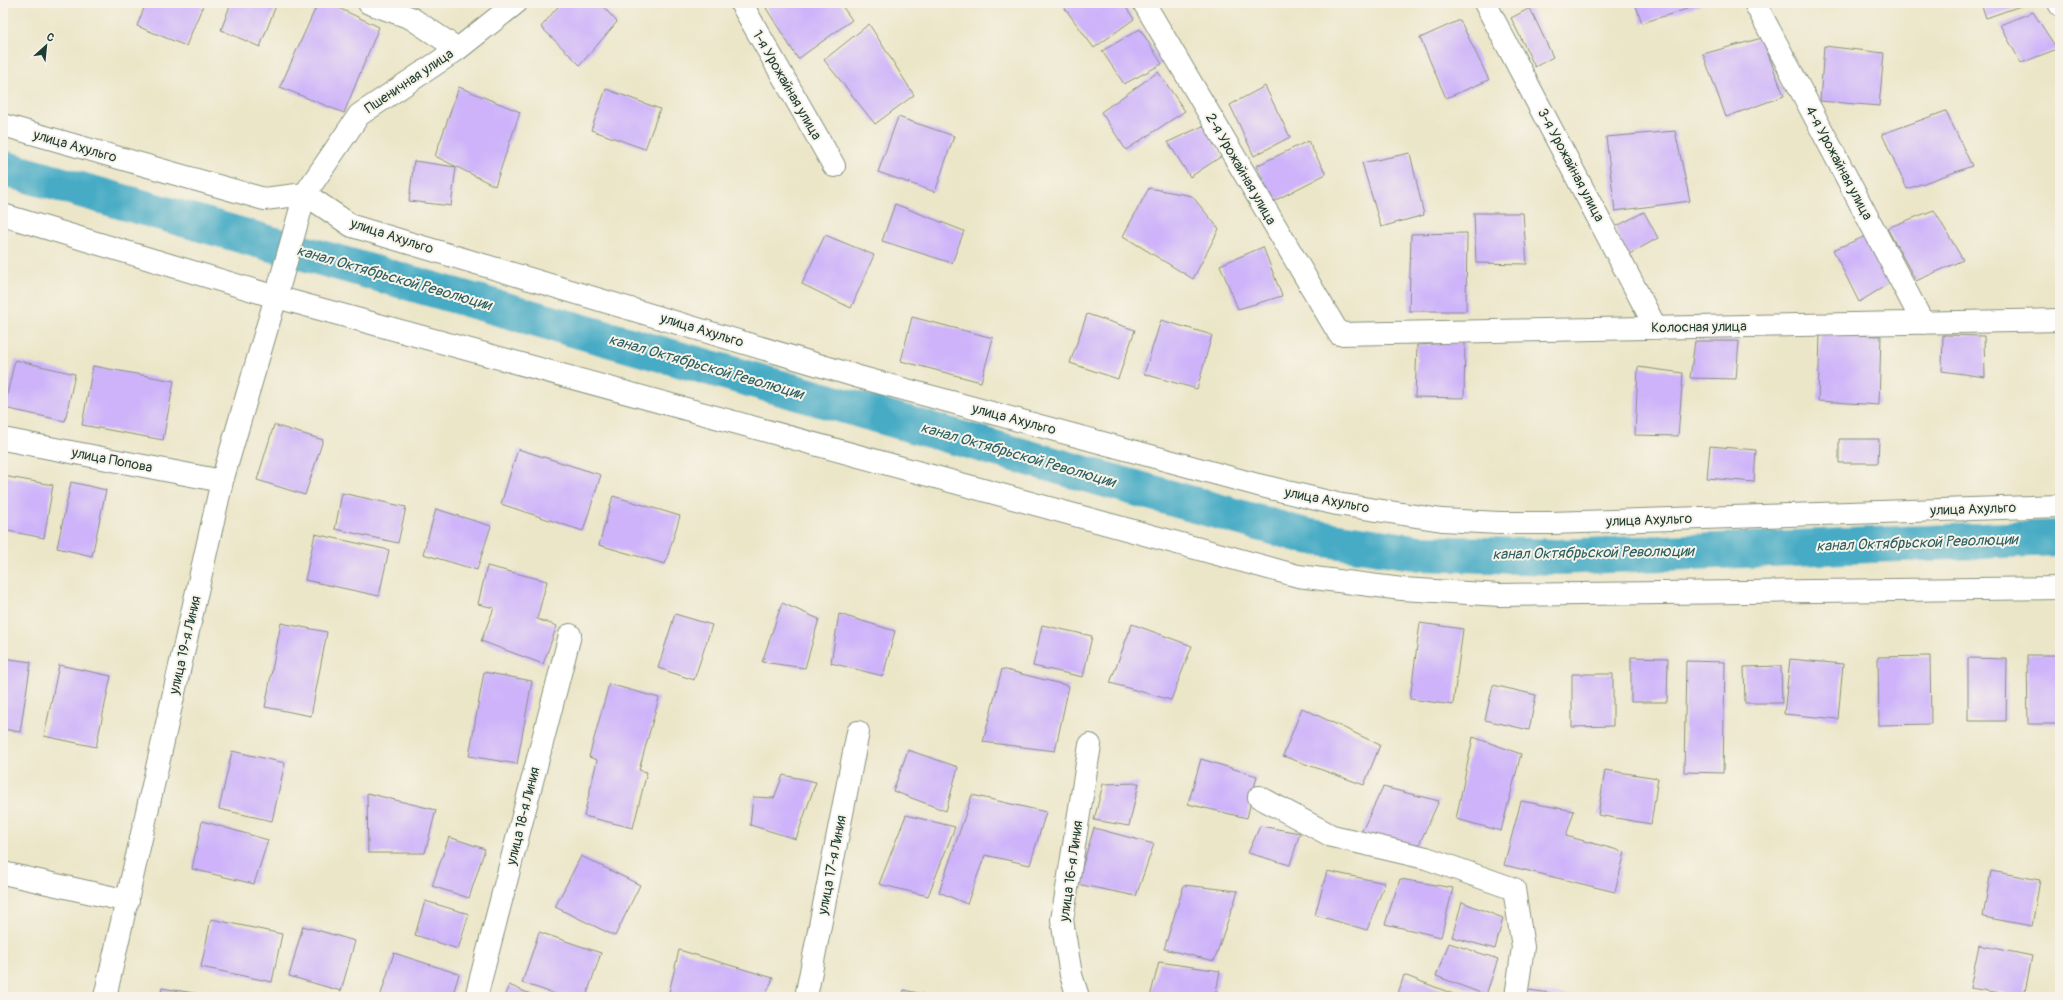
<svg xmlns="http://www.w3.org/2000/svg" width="2063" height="1000" font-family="Pangolin,sans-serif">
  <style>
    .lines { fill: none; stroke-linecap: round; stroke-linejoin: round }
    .canal { stroke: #46abc5; stroke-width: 36 }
    .building { fill: #ceb3fa }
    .minor-casing { stroke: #86927e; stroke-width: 24 }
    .major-casing { stroke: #86927e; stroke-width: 24 }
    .minor { stroke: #fff; stroke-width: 22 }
    .major { stroke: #fff; stroke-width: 22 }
    .labels { text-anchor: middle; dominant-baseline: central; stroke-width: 4; stroke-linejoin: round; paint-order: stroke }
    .street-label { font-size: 14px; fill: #1f3d34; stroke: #f7f3e8 }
    .water-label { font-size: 15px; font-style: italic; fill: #2b5e60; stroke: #f7f3e8 }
  </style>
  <rect width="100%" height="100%" fill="#f7f3e8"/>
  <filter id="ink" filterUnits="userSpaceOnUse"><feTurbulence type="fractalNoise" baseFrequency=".025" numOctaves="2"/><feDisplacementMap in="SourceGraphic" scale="8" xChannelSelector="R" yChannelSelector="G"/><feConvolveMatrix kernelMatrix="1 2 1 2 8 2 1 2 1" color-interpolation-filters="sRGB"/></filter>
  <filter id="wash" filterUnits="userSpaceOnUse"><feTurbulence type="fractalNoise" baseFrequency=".012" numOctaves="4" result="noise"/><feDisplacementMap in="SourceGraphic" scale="16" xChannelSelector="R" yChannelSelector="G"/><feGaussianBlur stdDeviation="0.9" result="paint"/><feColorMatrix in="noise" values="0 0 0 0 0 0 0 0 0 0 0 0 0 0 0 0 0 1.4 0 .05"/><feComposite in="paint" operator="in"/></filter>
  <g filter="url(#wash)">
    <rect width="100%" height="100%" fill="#ece6c9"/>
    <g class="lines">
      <path class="canal" d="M3 168 1305 536 1420 553 1557 557 2060 538"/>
    </g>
    <g id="blocks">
      <path class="building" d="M146 3H204L186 46 137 26Z
        M231 3H277L260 47 221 30Z
        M318 3H328L379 27 344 113 280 87Z
        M561 3H600L617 22 580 65 541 27Z
        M774 3H840L852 20 798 59 766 8Z
        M1061 3H1123L1134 19 1094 48Z
        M1635 3H1700V5L1642 23Z
        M1981 3H2029L1986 18Z
        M1530 8 1553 57 1535 67 1511 18Z
        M2033 12 2057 49 2021 63 2000 25Z
        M1460 20 1489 80 1446 98 1420 38Z
        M869 24 914 95 875 124 824 60Z
        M1140 29 1162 64 1124 84 1102 51Z
        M1762 38 1784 96 1726 117 1703 54Z
        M1824 46 1884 53 1879 106 1820 101Z
        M1158 72 1185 111 1126 150 1101 112Z
        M1265 86 1290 137 1254 156 1230 105Z
        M459 87 520 112 495 186 435 156Z
        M606 89 660 109 645 149 591 130Z
        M1946 111 1972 166 1907 189 1882 134Z
        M898 117 954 136 935 192 878 172Z
        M1205 125 1222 156 1190 177 1168 142Z
        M1675 131 1690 201 1615 211 1606 137Z
        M1308 141 1326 174 1274 201 1256 166Z
        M1410 153 1424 215 1381 227 1362 163Z
        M414 161 456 167 451 206 409 201Z
        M1149 188 1192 196 1219 229 1193 279 1123 236Z
        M895 204 964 231 952 263 882 241Z
        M1934 210 1963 260 1916 281 1887 228Z
        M1644 212 1658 238 1626 256 1615 227Z
        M1474 213H1523L1527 264 1476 263Z
        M1467 233 1466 311H1409L1411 234Z
        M825 235 874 255 851 308 802 284Z
        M1866 236 1890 283 1859 302 1833 250Z
        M1263 247 1282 296 1238 309 1220 265Z
        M1087 314 1135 330 1118 379 1070 363Z
        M912 317 993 338 981 382 901 361Z
        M1161 320 1212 335 1197 389 1144 374Z
        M1820 334 1881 336 1879 405 1818 401Z
        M1943 335 1984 336 1985 377 1942 371Z
        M1695 341H1739L1736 379 1690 378Z
        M1465 342 1464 398 1415 397 1417 345Z
        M15 360 75 374 65 421 4 408Z
        M93 366 174 381 163 440 82 425Z
        M1638 367 1683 373 1678 436 1635 435Z
        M274 425 323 440 305 495 257 480Z
        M1839 439H1879L1878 463H1839Z
        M1710 446 1756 450 1754 482 1707 478Z
        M518 449 601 475 583 531 501 504Z
        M3 476 53 485 44 538 3 530Z
        M71 482 106 490 92 556 57 548Z
        M342 493 406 507 398 543 335 529Z
        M613 496 680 516 665 564 599 545Z
        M436 509 491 526 477 570 423 554Z
        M315 534 389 550 379 596 305 580Z
        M487 566 547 581 537 619 557 626 543 664 481 641 494 608 478 604Z
        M782 603 819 619 805 668 762 662Z
        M675 614 712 625 694 680 658 668Z
        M839 614 895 631 883 676 831 663Z
        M281 623 327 632 311 716 265 707Z
        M1420 623 1463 629 1453 705 1410 699Z
        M1132 624 1192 646 1171 700 1110 683Z
        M1042 625 1092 636 1083 677 1033 666Z
        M2027 655H2060V724H2028Z
        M1930 656 1931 724 1879 725 1878 657Z
        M1631 657 1668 658 1667 702H1631Z
        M3 658 31 662 20 732 3 729Z
        M1968 658 2007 659 2006 721H1968Z
        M1790 659 1843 664 1838 719 1784 714Z
        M1686 661 1725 662 1723 773 1684 772Z
        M59 665 111 676 96 747 44 736Z
        M1781 666 1782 703H1745L1744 667Z
        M1002 669 1069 686 1055 751 983 742Z
        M484 672 532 681 517 764 469 756Z
        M1572 674H1613V726L1572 727Z
        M609 684 659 698 639 770 647 772 633 828 584 816 597 760 589 757Z
        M1493 685 1536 695 1529 730 1485 720Z
        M1302 708 1380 745 1364 785 1283 756Z
        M1473 737 1521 754 1501 831 1456 819Z
        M908 750 958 767 946 811 893 791Z
        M232 751 285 763 272 821 219 809Z
        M1201 759 1257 776 1247 818 1188 804Z
        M1605 770 1658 778 1651 824 1598 815Z
        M783 775 816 782 796 839 750 825 753 797 774 798Z
        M1139 783 1129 826 1094 820 1103 784Z
        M1383 787 1439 801 1417 849 1361 833Z
        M367 793 436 810 425 853H368Z
        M972 795 1046 812 1030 865 985 855 967 904 939 892Z
        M1521 801 1574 811 1566 836 1625 852 1615 892 1504 865Z
        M906 815 955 827 928 896 879 884Z
        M202 821 268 840 254 884 192 869Z
        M1260 826 1300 833 1290 865 1248 853Z
        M1094 828 1154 844 1136 896 1077 884Z
        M449 837 485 849 469 898 432 886Z
        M581 856 640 885 615 936 555 907Z
        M1327 871 1385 883 1367 930 1315 915Z
        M1991 871 2040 880 2032 926 1983 917Z
        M1400 879 1453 888 1441 937 1385 924Z
        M1184 885 1238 891 1214 961 1164 949Z
        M425 901 469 914 458 949 415 935Z
        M1462 902 1503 918 1495 949 1452 937Z
        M211 919 282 934 272 982 201 967Z
        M303 926 355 941 341 991 289 976Z
        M539 932 601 953 586 997H565L522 983Z
        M1449 943 1498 959 1486 995 1436 976Z
        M1979 945 2032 956 2024 997 1970 988Z
        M679 950 773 978 765 997H668Z
        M394 953 459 974 452 997H380Z
        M1159 962 1220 971 1215 997H1150Z
        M1404 975 1461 997H1397Z
        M509 985 537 997H504Z
        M162 988 213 996V997H160Z
        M904 990 931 996V997H902Z
        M1528 990 1574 996V997H1527Z"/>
    </g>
  </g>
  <g filter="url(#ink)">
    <use href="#blocks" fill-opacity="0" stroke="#86927e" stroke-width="1"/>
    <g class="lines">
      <defs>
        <path id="minor" d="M369 3 411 18 458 49
          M741 3 834 166
          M1144 3 1339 334 2060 320
          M1485 3 1656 328
          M1755 3 1923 323
          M2059 3 2060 5
          M305 194 359 115 458 49 516 3
          M3 439 222 481
          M1259 797 1332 836 1426 858 1514 889 1523 947 1516 997
          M3 873 128 901
          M105 997 222 481 276 297
          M476 997 570 635
          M806 997 858 732
          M1078 997 1071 975 1062 920 1090 745"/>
        <path id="major" d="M3 125 264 199 305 194 352 226 859 377 1258 485 1337 504 1442 520 1499 523H1551L2060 506
          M3 215 276 297 1298 576 1402 589 1500 595 2060 588
          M276 297 305 194"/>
      </defs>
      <use href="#minor" class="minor-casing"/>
      <use href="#major" class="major-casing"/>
      <use href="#minor" class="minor"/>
      <use href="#major" class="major"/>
    </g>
  </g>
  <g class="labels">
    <g class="street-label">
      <text transform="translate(409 81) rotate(-34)">Пшеничная улица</text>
      <text transform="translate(787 85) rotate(60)">1-я Урожайная улица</text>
      <text transform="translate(75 146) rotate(16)">улица Ахульго</text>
      <text transform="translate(1839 163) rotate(62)">4-я Урожайная улица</text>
      <text transform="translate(1571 165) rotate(62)">3-я Урожайная улица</text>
      <text transform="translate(1241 169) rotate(60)">2-я Урожайная улица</text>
      <text transform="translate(392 236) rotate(18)">улица Ахульго</text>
      <text transform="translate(1699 327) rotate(-1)">Колосная улица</text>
      <text transform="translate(702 330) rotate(17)">улица Ахульго</text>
      <text transform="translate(1014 419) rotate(15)">улица Ахульго</text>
      <text transform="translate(112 460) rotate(11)">улица Попова</text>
      <text transform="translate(1327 500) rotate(11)">улица Ахульго</text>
      <text transform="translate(1973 509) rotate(-2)">улица Ахульго</text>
      <text transform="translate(1649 520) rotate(-2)">улица Ахульго</text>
      <text transform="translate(185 645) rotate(-77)">улица 19-я Линия</text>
      <text transform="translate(523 816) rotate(-76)">улица 18-я Линия</text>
      <text transform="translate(832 865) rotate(-79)">улица 17-я Линия</text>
      <text transform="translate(1071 871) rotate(-82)">улица 16-я Линия</text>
    </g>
    <g class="water-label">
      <text transform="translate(394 278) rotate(16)">канал Октябрьской Революции</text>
      <text transform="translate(706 367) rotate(16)">канал Октябрьской Революции</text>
      <text transform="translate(1018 455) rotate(16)">канал Октябрьской Революции</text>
      <text transform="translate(1917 543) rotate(-2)">канал Октябрьской Революции</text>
      <text transform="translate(1593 553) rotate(-1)">канал Октябрьской Революции</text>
    </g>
  </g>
  <rect width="2063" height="1000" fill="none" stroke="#f7f3e8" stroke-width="16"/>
  <g transform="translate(46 46) rotate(27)" stroke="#f7f3e8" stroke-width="3" paint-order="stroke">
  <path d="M0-3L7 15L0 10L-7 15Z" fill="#1f3d34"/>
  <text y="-6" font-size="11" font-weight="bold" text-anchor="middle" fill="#1f3d34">С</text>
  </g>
</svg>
